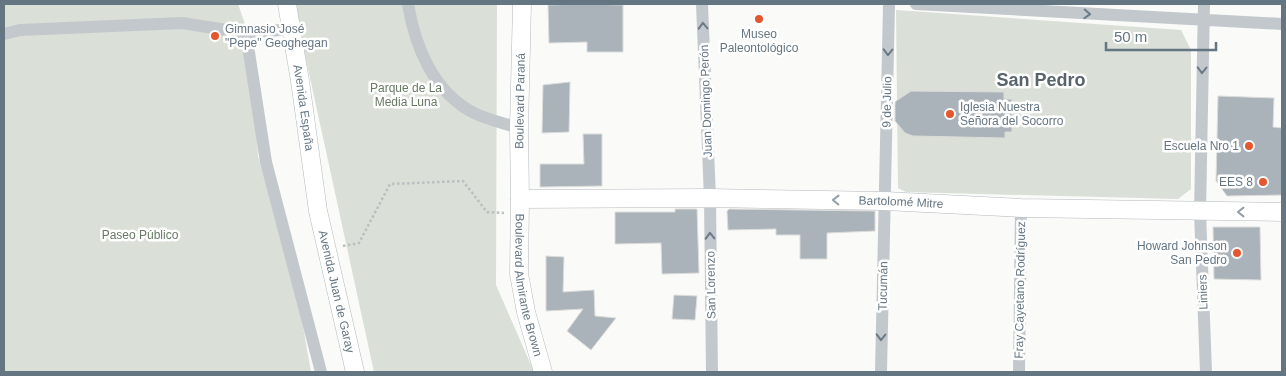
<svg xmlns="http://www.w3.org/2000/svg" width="1286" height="376" font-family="Helvetica,sans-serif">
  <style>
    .green { fill: #dadfd7 }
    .building { fill: #aab3b9; stroke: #dcdcda }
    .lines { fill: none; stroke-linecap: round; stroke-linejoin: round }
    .secondary-casing { stroke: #b3babf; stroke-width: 19 }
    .path { stroke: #bbbfc2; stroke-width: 2.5; stroke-dasharray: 2.5 2.5; stroke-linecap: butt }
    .street { stroke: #c3c8cc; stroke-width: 12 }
    .secondary { stroke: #fff; stroke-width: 18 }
    .oneway { stroke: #6a7a87 }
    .oneway2 { stroke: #939fa8 }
    .poi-dot { fill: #e4572e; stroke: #fff; stroke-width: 2 }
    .labels { text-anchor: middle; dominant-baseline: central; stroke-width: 5; stroke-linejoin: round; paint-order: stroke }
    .poi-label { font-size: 12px; fill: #657683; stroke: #fff; text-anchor: end }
    .park-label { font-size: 12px; fill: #687a64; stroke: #fff }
    .street-label { font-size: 12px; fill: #657683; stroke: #fff }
    .district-label { font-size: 18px; font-weight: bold; fill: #57646e; stroke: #fff }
  </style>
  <rect width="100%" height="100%" fill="#fafaf8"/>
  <path class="green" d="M4 4H238L252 44 258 156 296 287 311 372H4Z
    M294 4H497L496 285 534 372H374Z
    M896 10 1181 30 1191 50V189L1178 199 906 192 898 188Z"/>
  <path class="building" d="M583 4 623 5V52H587V42L549 43 548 5Z
    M570 82 569 132 542 133 543 85Z
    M911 91 1004 92V99H1012V132H1005V138L913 136 905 133 895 121V103L896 101Z
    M1218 96 1274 98 1273 127 1282 128V195L1227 196 1216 181Z
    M583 134H602V186L540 187V164H584Z
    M675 209H697L699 273 662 274 661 243 615 244V212H675Z
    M729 209 875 211V231L827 233V259H800V235H776V229L728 230 727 211Z
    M1213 227H1260L1261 280 1214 279Z
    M546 256 564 257 563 292 594 290 595 316 616 318 591 350 567 331 583 309 546 311Z
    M674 295 697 296 695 320 672 319Z"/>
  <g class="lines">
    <defs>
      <g id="secondary">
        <path id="s1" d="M287 4 300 81 318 211 355 372"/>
        <path id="s2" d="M522 4 519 128 520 199 519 274 526 312 543 372"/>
        <path id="s3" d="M520 199 710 198 885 201 1021 208 1282 212"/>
      </g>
    </defs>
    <use href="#secondary" class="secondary-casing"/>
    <path class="path" d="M343 246 359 243 390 184 463 181 487 212 504 213"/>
    <path class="street" d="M408 4C415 46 433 92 474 113 488 120 504 123 519 128
      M702 4 710 198 712 372
      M916 4 1282 24
      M1204 4 1200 212 1206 372
      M246 33 266 162 321 372
      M4 34 20 30 182 23 246 33 291 29
      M881 372 889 4
      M1019 372 1021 208"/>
    <use href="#secondary" class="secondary"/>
  </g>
  <defs><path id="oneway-chevron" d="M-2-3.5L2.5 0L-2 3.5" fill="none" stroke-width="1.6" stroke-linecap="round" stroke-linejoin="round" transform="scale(1.25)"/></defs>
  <g class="oneway">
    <use href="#oneway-chevron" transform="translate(1087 14) rotate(3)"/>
    <use href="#oneway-chevron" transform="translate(703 26) rotate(-92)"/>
    <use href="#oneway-chevron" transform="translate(888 52) rotate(91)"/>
    <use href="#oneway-chevron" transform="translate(1202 70) rotate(91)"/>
    <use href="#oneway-chevron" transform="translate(710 236) rotate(-91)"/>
    <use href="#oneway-chevron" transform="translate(881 337) rotate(91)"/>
  </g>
  <g class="oneway2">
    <use href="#oneway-chevron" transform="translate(836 200) rotate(-179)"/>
    <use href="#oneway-chevron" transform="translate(1241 212) rotate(-180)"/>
  </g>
  <g class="poi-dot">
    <circle cx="759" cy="19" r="5"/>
    <circle cx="215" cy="36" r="5"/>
    <circle cx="950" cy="114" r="5"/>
    <circle cx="1249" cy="146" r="5"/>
    <circle cx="1263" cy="182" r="5"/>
    <circle cx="1237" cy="253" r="5"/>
  </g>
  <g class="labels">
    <g class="poi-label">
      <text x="225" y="29" text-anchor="start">Gimnasio José<tspan x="225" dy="14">"Pepe" Geoghegan</tspan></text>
      <text x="759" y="34" text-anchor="middle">Museo<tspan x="759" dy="14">Paleontológico</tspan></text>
      <text x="960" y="107" text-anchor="start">Iglesia Nuestra<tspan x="960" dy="14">Señora del Socorro</tspan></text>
      <text x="1239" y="146">Escuela Nro 1</text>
      <text x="1253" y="182">EES 8</text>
      <text x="1227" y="246">Howard Johnson<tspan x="1227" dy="14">San Pedro</tspan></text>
    </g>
    <g class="park-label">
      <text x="406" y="88">Parque de La<tspan x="406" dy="14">Media Luna</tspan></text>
      <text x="140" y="235">Paseo Público</text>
    </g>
    <g class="street-label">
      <text transform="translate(520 101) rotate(-89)">Boulevard Paraná</text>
      <text transform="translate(706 101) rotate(-92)">Juan Domingo Perón</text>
      <text transform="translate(887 102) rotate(-89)">9 de Julio</text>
      <text stroke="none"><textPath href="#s1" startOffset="105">Avenida España</textPath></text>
      <text stroke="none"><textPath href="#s3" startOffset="381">Bartolomé Mitre</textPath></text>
      <text transform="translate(711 285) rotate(-91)">San Lorenzo</text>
      <text stroke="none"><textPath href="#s2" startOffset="282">Boulevard Almirante Brown</textPath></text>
      <text transform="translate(883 286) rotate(-89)">Tucumán</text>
      <text transform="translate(1020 290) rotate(-89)">Fray Cayetano Rodríguez</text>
      <text stroke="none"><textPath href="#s1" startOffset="292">Avenida Juan de Garay</textPath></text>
      <text transform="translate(1203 292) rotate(-92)">Liniers</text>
    </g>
    <g class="district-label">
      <text x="1041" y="80">San Pedro</text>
    </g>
  </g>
  <rect width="1286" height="376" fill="none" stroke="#657683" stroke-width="10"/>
  <path d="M1106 42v8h110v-8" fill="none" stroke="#657683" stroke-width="2.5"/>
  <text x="1114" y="42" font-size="15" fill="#657683" stroke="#ffffff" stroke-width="4" paint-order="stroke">50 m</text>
</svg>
